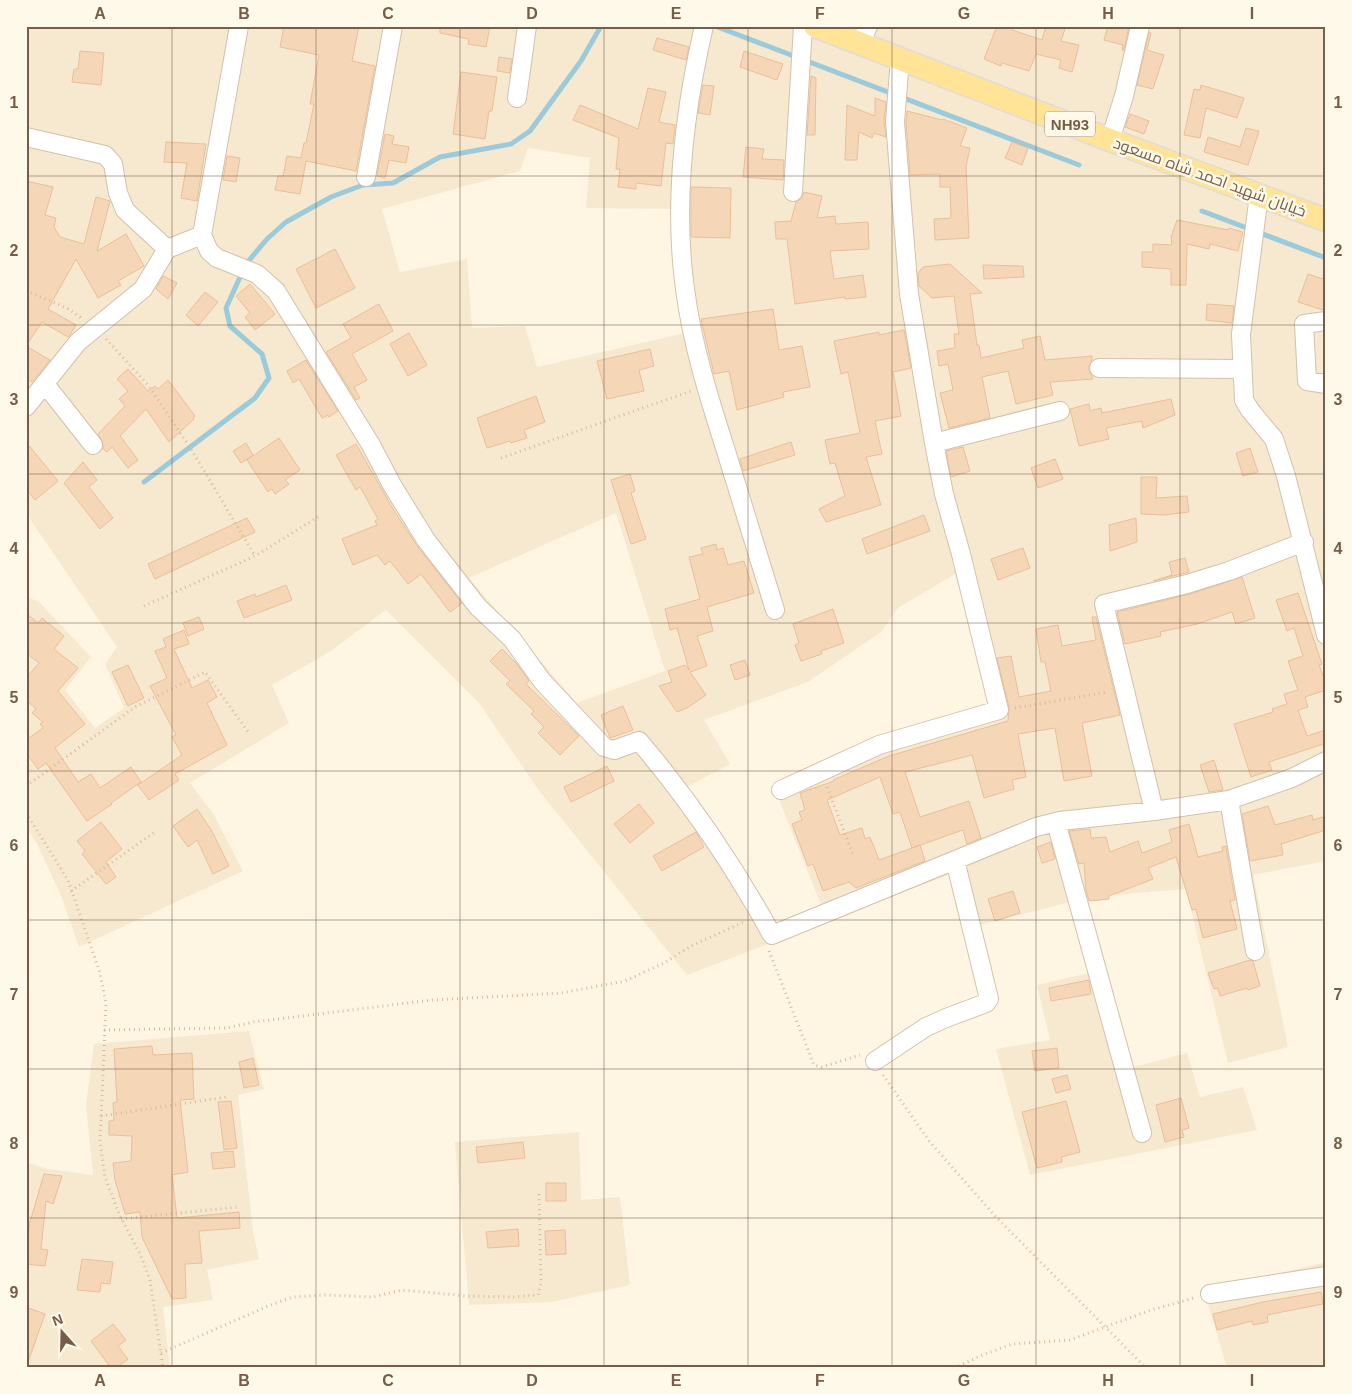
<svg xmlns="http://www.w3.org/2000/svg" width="1352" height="1394" font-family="Arial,Cairo,sans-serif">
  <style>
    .residential { fill: #f6e9d0; fill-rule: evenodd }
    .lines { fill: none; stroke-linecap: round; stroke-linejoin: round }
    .stream { stroke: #9bcadb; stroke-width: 5 }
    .building { fill: #f5d7b8; stroke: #e9bf97 }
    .minor-casing { stroke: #d2c1ab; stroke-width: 20 }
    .major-casing { stroke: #e1dbd7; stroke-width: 25 }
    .path { stroke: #daba9b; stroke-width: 3; stroke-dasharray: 1 4; stroke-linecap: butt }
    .minor { stroke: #fff; stroke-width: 18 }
    .major { stroke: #ffe498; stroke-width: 22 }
    .grid { fill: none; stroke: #775d47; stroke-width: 1; stroke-opacity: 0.55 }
    .labels { text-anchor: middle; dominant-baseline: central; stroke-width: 5; stroke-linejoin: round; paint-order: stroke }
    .shield { fill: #fff9ea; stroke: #a08c78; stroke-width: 1 }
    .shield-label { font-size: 15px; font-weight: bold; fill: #775d47 }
    .street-label { font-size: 16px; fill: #775d47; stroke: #fff9ea }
    .neatline { fill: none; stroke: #775d47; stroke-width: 2 }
    .grid-label { font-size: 16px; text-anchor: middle; font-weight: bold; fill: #775d47 }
  </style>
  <rect width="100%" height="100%" fill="#fef6e2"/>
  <path class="residential" d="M26 26H1326V861L1253 875 1288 1047 1228 1063 1186 889 1090 897 973 927 956 872 687 975 540 792 479 703 386 610 331 651 272 685 289 723 190 783 214 815 243 871 79 947 60 893 37 844 26 827V596L39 602 91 657 65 690 95 728 124 708 105 664 117 647 26 513ZM528 148 590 158 586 208 672 209 685 333 537 367 525 326 472 328 467 259 400 272 382 209 520 171ZM616 513 665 671 577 703 469 578ZM955 574 992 705 774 787 823 910 774 930 685 788 730 764 704 720 808 682 881 632 898 608Z
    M1107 969 1130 1068 1187 1053 1200 1097 1243 1087 1257 1130 1030 1175 996 1049 1050 1040 1037 985Z
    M249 1031 264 1089 238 1095 253 1232 259 1259 207 1270 213 1300 163 1307 170 1368H26V1162L48 1169 93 1175 86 1105 94 1044Z
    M579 1132 581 1200 620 1197 630 1285 552 1302 469 1305 455 1142Z
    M1326 1262V1365L1315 1368H1227L1204 1291Z"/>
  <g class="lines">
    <path class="stream" d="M715 26 1079 165
      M1202 211 1326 258
      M144 482 255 398 269 378 262 354 230 326 226 308 246 264 267 239 286 222 331 197 363 185 393 183 440 157 511 144 530 131 581 61 601 26"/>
  </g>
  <path class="building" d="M284 26H359L352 61 375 66 356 171 306 161 300 194 275 190 278 176H283L287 156 301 158 304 143H306L314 104H310L319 55 280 47Z
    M440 26H490L486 47 468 44 469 39 440 33Z
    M997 26H1014L1012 30 1042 40 1046 26H1066L1061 41 1079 45 1072 72 1059 68 1061 60 1036 54 1029 71 1002 63 1001 66 984 59Z
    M1108 26H1129L1124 50H1122L1123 45 1104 40Z
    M1149 32 1151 33 1147 50 1164 55 1153 89 1137 85Z
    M657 38 689 47 686 60 653 50Z
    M80 51 104 53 101 85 72 82 74 69H78Z
    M744 51 783 64 777 80 740 67Z
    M499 57 512 59 510 73 497 71Z
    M461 72 497 77 492 111H489L485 139 453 134Z
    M811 76 816 78 815 135H807Z
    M703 85 714 86 710 115 698 113Z
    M1201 85 1244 98 1237 118 1206 108 1200 138 1184 135 1194 89 1200 90Z
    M648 88 666 92 659 122 675 125 673 144 666 143 661 186 636 183V189L618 187 620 169H616L619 138 573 120 580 105 638 129Z
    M875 98 886 102 884 121 886 137 874 133 872 138 859 132 857 160H845L847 105 875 116Z
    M907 111 942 120 943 119 967 128 960 146 970 148 966 166 969 238 935 240 934 219 951 218 950 187H940V174L910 175 906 122Z
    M1130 114 1149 121 1144 134 1125 127Z
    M1246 128 1259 131 1248 165 1204 152 1208 137 1240 147Z
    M385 134 394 136 392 144 409 147 406 163 389 160 385 178 377 176Z
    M166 142 206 144 197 201 181 198 187 163 164 162Z
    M1012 142 1028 148 1022 165 1005 158Z
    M746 147 764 149 762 159 784 160 783 180 743 177Z
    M227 156 240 158 236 182 223 180Z
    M26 181 53 187 45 215 56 218 54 227 60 237 84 244 96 197 110 201 97 251 126 234 144 266 118 281 121 285 98 298 76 259 48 309 76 325 70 335 68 337 42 322 26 346Z
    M691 187 731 188 730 238 691 237Z
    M804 192 822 196 817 218 835 216 836 224 868 222 869 249 830 251 834 279 863 275 866 297 845 299V297L795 304 787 239H776L775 222 791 221 796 202 802 198Z
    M1177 220 1228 230 1229 228 1243 232 1238 251 1210 244 1209 249 1187 244 1186 285H1171V269L1142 267V252H1153V244L1172 245 1171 237Z
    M335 249 355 288 316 308 296 269Z
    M950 264 982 293 970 294 977 345H979L981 358 1024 348 1022 340 1040 336 1045 360 1092 356V360L1088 368 1093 379 1050 382 1053 395 1016 404 1008 371 982 377 990 418 949 428 940 393 953 390 948 364 939 366 937 351 955 348 954 334H959L954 296 932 298 919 286 918 273 923 267Z
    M983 265 1023 266 1024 277 984 279Z
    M1308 274 1326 280V311L1298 302Z
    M163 276 177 283 168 299 156 289Z
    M250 284 275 314 255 330 245 317 250 313 236 296Z
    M205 292 218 302 198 326 186 315Z
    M379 304 393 331 352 354 367 380 354 387 360 398 356 400 326 352 351 338 343 324Z
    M1207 304 1234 306 1232 323 1206 320Z
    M773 309 779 350 802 346 810 387 783 392 784 397 737 410 729 371 714 374 701 319Z
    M904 330 911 368 893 372 901 416 875 421 882 454 866 457 881 505 826 522 819 509 845 496 835 463 830 464 825 440 860 433 848 372 841 374 834 341 879 332V335Z
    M409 333 427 365 408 376 390 344Z
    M26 346 50 360 32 382 26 378Z
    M650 349 654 366 639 370 644 391 607 399 597 361Z
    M306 360 338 411 329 417 328 415 322 418 299 379 293 383 287 371Z
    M128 369 148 391 155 386 158 389 168 380 195 416 193 418 194 419 169 442 146 409 120 436 138 460 128 468 112 447 107 452 103 449V443L98 434 125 406 119 399 128 391 117 379Z
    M536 396 545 422 524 430 527 438 511 443 510 441 487 448 477 418Z
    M1171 399 1175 415 1143 428 1142 421 1106 428 1109 439 1079 446 1070 409 1089 404 1090 411 1101 408 1102 413Z
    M279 438 300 470 285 480 289 484 275 494 272 489 268 492 247 460Z
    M26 442 58 481 35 500 26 489Z
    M791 442 795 455 743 471 740 459Z
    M246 443 253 455 241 463 233 451Z
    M356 444 393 509 417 546 462 603 450 612 421 574 408 584 390 561 385 565 377 555 353 565 342 539 377 525 375 521 378 519 360 487 356 490 336 455Z
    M963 447 970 471 951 477 946 451Z
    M1250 448 1258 472 1243 476 1236 453Z
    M1055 459 1063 479 1038 488 1031 468Z
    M83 462 97 480 89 487 113 518 100 529 64 483Z
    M630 474 635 491 631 493 646 539 631 544 611 480Z
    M1141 477H1157L1156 498 1187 496 1189 512 1164 515 1141 514Z
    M924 515 930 531 867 554 862 539Z
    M247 518 255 532 155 579 148 564Z
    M1136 518 1137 542 1110 551 1109 525Z
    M716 544 717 550 723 548 728 565 744 561 754 593 707 607 713 631 697 636 707 666 690 672 706 695 687 708 677 712 659 686 672 682 668 671 685 665 689 670 677 628 670 630 665 609 700 599 689 557 703 554 701 548Z
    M1023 548 1030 568 998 580 991 559Z
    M1185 558 1189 572 1153 581 1172 575 1169 562Z
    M1242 577 1255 618 1236 624 1232 612 1197 624 1160 632 1161 636 1125 644 1117 612 1190 594Z
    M286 585 292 600 244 618 237 601 255 594 256 597Z
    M1298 593 1322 664 1319 665 1326 684V690L1305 697 1308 707 1298 710 1307 736 1326 730V743L1269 762 1272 770 1251 777 1234 724 1273 712 1272 709 1287 704 1284 694 1298 690 1288 661 1303 656 1294 628 1287 631 1276 600Z
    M833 609 844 643 821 651 822 654 801 661 795 645 799 643 793 624Z
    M26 613 38 623 42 618 64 636 54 649 78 668 58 691 85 724 55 748 78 782 91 774 100 788 131 767 141 782 111 803 112 804 87 821 46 763 38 769 26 753V740L43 728 40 724 43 722 32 713 36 709 26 700V678L39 663 26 653Z
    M199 617 204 629 188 636 183 623Z
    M1092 617H1096L1120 715 1082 723 1092 776 1064 781 1055 728 1018 734 1026 777 1012 780 1014 789 984 798 972 755 905 772 920 817 969 801 981 838 967 844 963 830 912 848 900 812 893 814 880 777 827 800 840 835 862 828 865 839 870 837 879 860 920 845 925 861 856 888 849 882 823 891 813 864 808 866 792 824 802 820 799 812 805 810 800 793 834 781 833 780 889 756 1008 721 1009 707 997 658 1011 656 1019 697 1051 691 1045 662H1041L1036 629 1058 625 1062 646 1096 640Z
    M184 630 189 644 174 649 192 688 208 680 217 697 207 703 227 745 175 774 179 780 149 800 138 785 182 755 172 737 176 735 150 686 167 678 155 651 166 647 163 639Z
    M502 649 517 664 529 681 526 684 579 736 560 755 538 733 544 727 531 714 534 711 506 684 510 681 490 661Z
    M745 660 750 675 735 680 730 665Z
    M128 665 144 698 128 706 112 672Z
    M623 706 633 730 610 738 601 715Z
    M1214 760 1223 790 1209 792 1200 765Z
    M607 766 614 781 571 802 564 787Z
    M639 804 654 823 630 843 614 824Z
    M1268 806 1275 825 1312 815 1313 820 1326 816V830L1281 844 1283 855 1250 861 1242 814Z
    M197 809 212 831 229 866 213 874 197 840 188 847 173 826Z
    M101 822 122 849 106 862 116 877 106 884 82 854 85 851 77 841Z
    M1189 824 1198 857 1223 851 1222 847 1226 846 1235 900 1230 901 1237 929 1203 938 1196 909 1192 910 1176 857 1148 868 1153 879 1109 896V899L1089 901 1086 890 1084 863 1079 864 1069 831 1090 829 1091 838 1106 837 1110 852 1138 841 1142 853 1172 842 1169 830Z
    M696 832 704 847 662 871 653 856Z
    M1051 842 1055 859 1042 863 1037 847Z
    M1013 891 1020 913 995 921 988 899Z
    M1250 960 1253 961 1260 986 1248 990 1247 988 1220 996 1218 988 1214 989 1208 973Z
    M1089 980 1091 994 1051 1001 1049 988Z
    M152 1046 153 1055 192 1053 194 1099 180 1100 188 1172 172 1175 177 1218 239 1212 240 1228 199 1231 202 1263 185 1264 186 1298 172 1299 142 1237 140 1212 125 1214 115 1180 113 1163 131 1161 132 1136 109 1135V1121L114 1120 113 1103 117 1102 114 1049Z
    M1057 1048 1059 1068 1035 1071 1032 1051Z
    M253 1058 259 1085 244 1088 239 1062Z
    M1067 1075 1071 1089 1056 1093 1052 1079Z
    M1181 1098 1189 1128 1182 1130 1184 1137 1165 1142 1156 1105Z
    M231 1101 237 1148 224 1150 218 1102Z
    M1066 1101 1080 1152 1061 1157 1062 1162 1037 1168 1022 1112Z
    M523 1142 525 1158 478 1163 476 1147Z
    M233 1151 235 1167 213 1169 211 1153Z
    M44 1174 62 1176 53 1204 46 1201 41 1249 48 1250 45 1266 26 1264V1250L30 1222Z
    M546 1183H566V1201H546Z
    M518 1229 519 1246 488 1248 486 1232Z
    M565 1230 566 1254 546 1255 545 1231Z
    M82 1259 113 1262 110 1284 101 1283 100 1292 77 1290Z
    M1321 1292 1323 1304 1267 1315 1268 1322 1253 1325 1252 1321 1217 1330 1213 1314 1263 1302Z
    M26 1307 45 1314 28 1362H26Z
    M113 1324 126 1340 118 1346 128 1359 116 1368H111L91 1341Z"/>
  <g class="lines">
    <defs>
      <path id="minor" d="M704 26C684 112 673 202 685 289 692 344 709 398 726 451 742 504 759 557 775 610
        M860 45 868 26
        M517 98 527 26
        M26 137 105 155 113 164 118 193 125 210 167 249
        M1110 140 1124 96 1140 26
        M366 177 393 26
        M793 192 803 26
        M1259 195 1241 334 1244 400 1250 410 1274 439 1286 476 1326 635
        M202 235 209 251 217 258 257 274 276 291 371 445 392 485 426 540 478 607 512 639 542 681 604 747 614 750 639 741C690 801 734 866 772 935L1036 827 1060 821 1154 811 1229 800 1292 778 1326 761
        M1326 321 1304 324 1307 381 1326 384
        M1099 368 1242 369
        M45 384 93 445
        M26 407 78 342 143 289 167 249 202 235 239 26
        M934 443 1060 411
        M781 790 879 745 999 710 961 554 944 494 934 443 909 294 895 122 900 59
        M1229 800 1255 951
        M1154 811 1104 604 1187 584 1229 571 1304 542
        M1056 822 1142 1133
        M875 1061 926 1027 946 1018 986 1003 989 999 955 860
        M1210 1294 1326 1276"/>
      <path id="major" d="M815 26 1110 140 1326 220"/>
    </defs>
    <use href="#minor" class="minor-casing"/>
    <use href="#major" class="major-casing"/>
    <path class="path" d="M26 291 67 308 83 319
      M106 339 148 385 191 449 255 556
      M501 458 691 391
      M144 606 255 556 318 517
      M1015 708 1108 692
      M26 786 135 707 205 672 249 733
      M827 787 853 855
      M26 813 68 880 100 973 106 1004 100 1142 105 1177 119 1214 140 1254 150 1280 163 1368
      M71 891 155 832
      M769 951 814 1065 822 1067 860 1055
      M104 1030 226 1028 254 1022 432 1000 561 993 625 981 664 963 691 946 746 921
      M883 1075 930 1142 996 1217 1146 1368
      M101 1116 227 1097
      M121 1219 239 1207
      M161 1353 268 1306 293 1297 325 1295 373 1297 402 1290 467 1296 513 1297 538 1295 541 1283 539 1193
      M954 1368 985 1354 1012 1344 1070 1340 1151 1310 1194 1298"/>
    <use href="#minor" class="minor"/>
    <use href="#major" class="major"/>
  </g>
  <path class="grid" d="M172 26V1368M316 26V1368M460 26V1368M604 26V1368M748 26V1368M892 26V1368M1036 26V1368M1180 26V1368M26 176H1326M26 325H1326M26 474H1326M26 623H1326M26 771H1326M26 920H1326M26 1069H1326M26 1218H1326"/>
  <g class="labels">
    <rect class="shield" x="1045" y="111.5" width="50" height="25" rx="4"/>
    <g class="shield-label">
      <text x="1070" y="124">NH93</text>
    </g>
    <g class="street-label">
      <text transform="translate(1210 177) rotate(20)">خیابان شهید احمد شاه مسعود</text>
    </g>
  </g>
  <rect width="1352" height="1394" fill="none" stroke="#fff9ea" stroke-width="55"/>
  <g transform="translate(62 1332) rotate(340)" stroke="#fff9ea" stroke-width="4" paint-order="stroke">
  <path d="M0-4L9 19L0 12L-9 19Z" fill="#775d47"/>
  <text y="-8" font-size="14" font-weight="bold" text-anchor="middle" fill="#775d47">N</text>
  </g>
  <rect x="28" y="28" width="1296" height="1338" class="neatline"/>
  <g class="grid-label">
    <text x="100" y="19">A</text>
    <text x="244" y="19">B</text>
    <text x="388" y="19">C</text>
    <text x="532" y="19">D</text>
    <text x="676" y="19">E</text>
    <text x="820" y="19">F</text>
    <text x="964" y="19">G</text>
    <text x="1108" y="19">H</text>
    <text x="1252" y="19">I</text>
    <text x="14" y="108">1</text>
    <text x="1338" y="108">1</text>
    <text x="14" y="256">2</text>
    <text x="1338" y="256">2</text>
    <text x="14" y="405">3</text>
    <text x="1338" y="405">3</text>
    <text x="14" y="554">4</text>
    <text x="1338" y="554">4</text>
    <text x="14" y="703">5</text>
    <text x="1338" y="703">5</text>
    <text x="14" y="851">6</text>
    <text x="1338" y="851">6</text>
    <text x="14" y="1000">7</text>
    <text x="1338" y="1000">7</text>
    <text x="14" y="1149">8</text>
    <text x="1338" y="1149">8</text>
    <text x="14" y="1298">9</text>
    <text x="1338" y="1298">9</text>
    <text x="100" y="1386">A</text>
    <text x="244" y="1386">B</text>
    <text x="388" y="1386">C</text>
    <text x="532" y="1386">D</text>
    <text x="676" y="1386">E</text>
    <text x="820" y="1386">F</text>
    <text x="964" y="1386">G</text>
    <text x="1108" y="1386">H</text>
    <text x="1252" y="1386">I</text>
  </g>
</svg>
